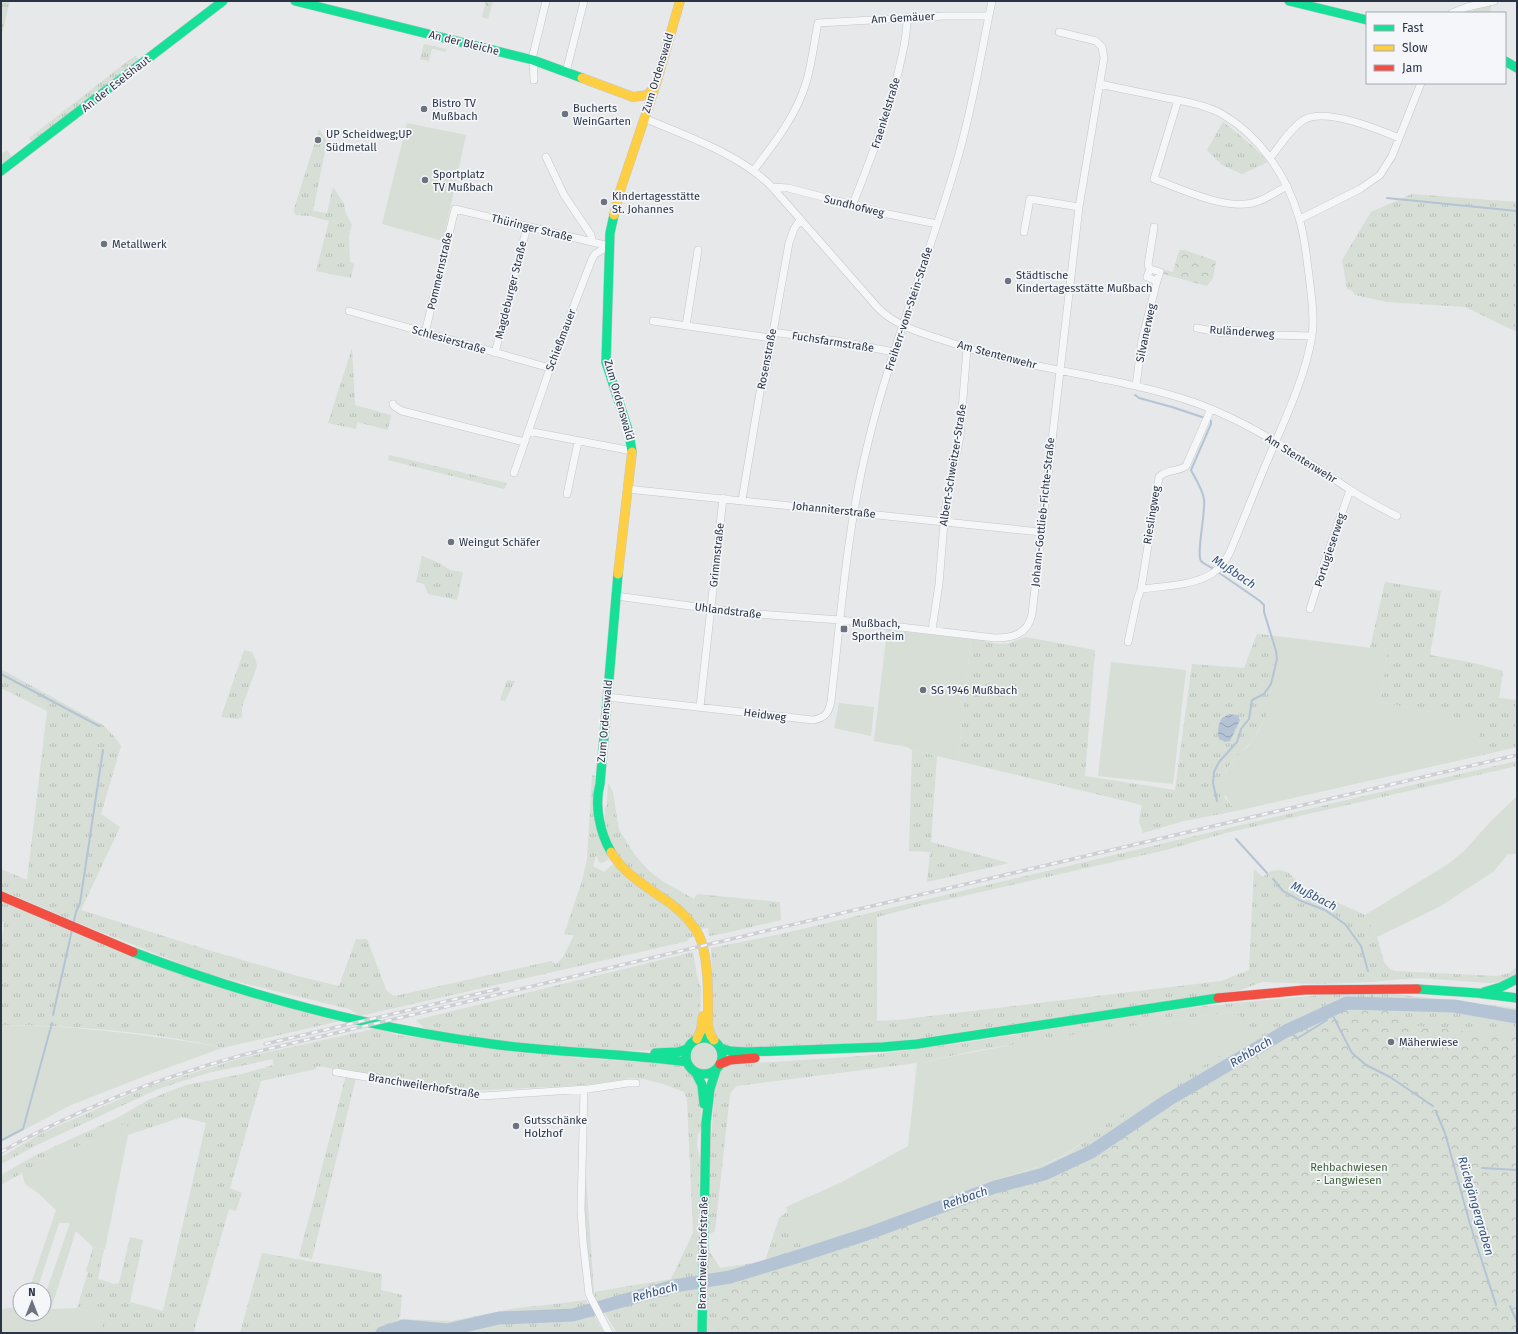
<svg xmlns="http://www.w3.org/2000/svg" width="1518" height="1334" font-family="'Fira Sans',sans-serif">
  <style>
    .grass { fill: url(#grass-tufts) }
    .park { fill: url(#park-crowns) }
    .garden { fill: #d6ded6 }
    .water { fill: url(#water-waves) }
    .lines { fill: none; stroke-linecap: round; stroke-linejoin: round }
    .stream { stroke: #b4c4d5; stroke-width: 2 }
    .river { stroke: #b4c4d5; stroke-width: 13 }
    .street-casing { stroke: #c4c6c8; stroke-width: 8 }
    .fast-casing { stroke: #c4c6c8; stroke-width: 10 }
    .slow-casing { stroke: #c4c6c8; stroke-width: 10 }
    .jam-casing { stroke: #c4c6c8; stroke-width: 10 }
    .street { stroke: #f5f6f7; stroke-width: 7 }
    .fast { stroke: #16e098; stroke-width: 9 }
    .slow { stroke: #ffcf43; stroke-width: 9 }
    .jam { stroke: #f24e42; stroke-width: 9 }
    .rail-casing { stroke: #cecfd2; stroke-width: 3.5 }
    .rail { stroke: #f4f6f9; stroke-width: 2; stroke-dasharray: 6; stroke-linecap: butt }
    .poi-dot { fill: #6c737f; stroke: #f4f6f9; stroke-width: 1.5 }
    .labels { text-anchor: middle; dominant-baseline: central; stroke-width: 3.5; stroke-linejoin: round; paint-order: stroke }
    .street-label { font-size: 11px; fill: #2b3445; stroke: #f4f6f9 }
    .poi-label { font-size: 11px; fill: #2b3445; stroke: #f4f6f9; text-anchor: start }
    .park-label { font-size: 11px; fill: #3f6138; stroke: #f4f6f9 }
    .water-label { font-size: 12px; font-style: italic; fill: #34527a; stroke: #f4f6f9 }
  </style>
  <defs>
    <pattern id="grass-tufts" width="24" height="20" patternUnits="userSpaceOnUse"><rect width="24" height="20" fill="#d6ded6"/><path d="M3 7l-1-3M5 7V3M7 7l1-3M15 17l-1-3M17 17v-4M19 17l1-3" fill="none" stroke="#b8bfb9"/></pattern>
    <pattern id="park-crowns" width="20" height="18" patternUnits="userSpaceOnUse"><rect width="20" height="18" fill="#d6ded6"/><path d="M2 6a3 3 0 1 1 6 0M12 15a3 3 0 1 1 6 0" fill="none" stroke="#b8bfb9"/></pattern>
    <pattern id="water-waves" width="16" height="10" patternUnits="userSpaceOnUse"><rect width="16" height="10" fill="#b4c4d5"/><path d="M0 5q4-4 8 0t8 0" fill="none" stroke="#93a0af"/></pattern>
  </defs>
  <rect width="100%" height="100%" fill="#e6e8ea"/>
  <path class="grass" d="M1 1H10L1 38Z
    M1491 5 1490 13H1468L1476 9Z
    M424 44 446 49V52L429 48 432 49 429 61 420 59Z
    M136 56 140 61 33 143 29 138 129 60Z
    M1223 122C1239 134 1255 147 1268 162L1242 174 1222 165 1207 150Z
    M319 129 327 141 313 211 327 213 333 187 344 204 346 214 352 224 349 236 350 262 354 264 351 278 316 271 329 221 310 216 295 215 294 209Z
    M7 150 13 158 1 166V154Z
    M1412 194 1517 202V332L1465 307 1387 302 1355 295 1351 290 1347 289 1342 260 1371 212Z
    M352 348 355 405 391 415 388 430 357 422 356 429 328 423Z
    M389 455 507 483 504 489 388 460Z
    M422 556 439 563 450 570 463 572 457 600 428 594 424 584 416 582Z
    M1385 582 1441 591 1430 655 1474 663 1503 671 1499 698 1517 700V747L1483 755 1475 721 1380 702 1388 650 1370 648Z
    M1257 634 1269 635 1276 659 1279 693 1253 740 1231 763 1225 772V798L1236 811 1184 821 1143 833 1139 821 1142 805 958 761 971 639 999 644 1009 643 1026 637 1095 650 1085 776 1175 790 1192 664 1244 668Z
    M244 650 252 652 256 661 257 666 242 707V717L237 719 221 717Z
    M1 669 103 725 113 735 121 746 101 814 120 827 81 910 205 949 301 977 339 986 356 939H367L386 989 389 993 395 996 551 961 556 964 563 957 574 935 564 934 582 881 587 859 592 775 595 776C594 803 594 835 609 859L602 863 599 862 596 855 593 866 604 872 613 864 627 879 676 912 695 936 687 939 688 941 360 1016 349 1009 263 988 205 973 78 923 1 890V869L27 880 47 711 1 688Z
    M507 680 515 681 505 701 500 700Z
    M912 750 937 756 931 842 1009 863 927 882 930 852 909 851Z
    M1517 761V766L1226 833 1166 850 919 906 877 917V1021L898 1020 1221 981 1249 970 1254 869 1263 877 1271 871 1281 870 1289 873 1303 887 1365 915 1377 937 1384 962 1390 969 1395 971 1497 976 1510 973 1517 966V976L1505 982 1489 983 1419 978 1392 980 1373 982 1318 984 1262 982 1238 991 929 1037 880 1043 726 1048 715 1036 712 1028V973L711 948 781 934 1355 798Z
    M608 783 613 792 619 830 635 855 649 871 664 882 694 899 697 894 780 902 781 920 726 933 709 936 708 928 699 929 632 875 614 856 604 822 605 809 607 805Z
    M1 900 340 1021 222 1048C206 1043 189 1041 172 1038 115 1029 58 1025 1 1025V948L4 922 1 921Z
    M693 952 697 976 701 988 700 1025 695 1036 683 1046 668 1050 607 1051 506 1042 434 1031 424 1028 416 1020Z
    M1385 993 1517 1008V1055L1055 1333H617L597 1301 593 1292 586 1293 579 1237 586 1178 594 1292 671 1279 693 1233 687 1099 684 1092 663 1084 644 1079 632 1078 586 1085 468 1091 357 1074 312 1259 299 1256 347 1071 317 1066 316 1069 261 1081 230 1188 242 1193 236 1211 229 1209 194 1331 199 1333H100L104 1315 77 1308 88 1272 86 1271 93 1247 104 1249 98 1279 114 1284 119 1283 130 1237 143 1240 130 1302 163 1311 206 1123 182 1117 128 1135 127 1123 22 1173 1 1185V1175L34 1156 117 1118 150 1099 186 1085 242 1074 273 1065V1059L208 1073 158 1089 37 1145 1 1164V1157L44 1132 148 1087 242 1058 378 1028 397 1035 414 1037 578 1058 677 1064C706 1075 701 1105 701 1130L698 1134 697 1145 700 1159 698 1233 720 1268 765 1261 779 1218 788 1211 805 1251C863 1229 922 1207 981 1185 1018 1171 1062 1167 1089 1135L1157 1093 1233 1012 1178 1019 979 1050 917 1063 737 1086 731 1092 730 1095 715 1231C712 1233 710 1235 706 1232L707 1186 716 1076 721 1069 728 1065 863 1056 969 1042 1142 1014 1205 1006 1331 994Z
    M262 1253 382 1274 381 1290 402 1295 400 1317 395 1323 400 1319 451 1321 516 1308 548 1305 586 1300 604 1333H240Z"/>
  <path class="park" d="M486 1H493L488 19 482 17Z
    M1179 250H1185L1216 261 1213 278 1207 286 1163 274 1165 270 1173 272Z
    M1342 1000H1374L1410 1025 1470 1032 1517 1033V1333H718L719 1274 747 1273 766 1266 785 1265 811 1253 822 1251 916 1216 979 1195 1003 1183 1052 1173 1075 1160 1092 1153 1119 1126 1136 1118 1158 1099 1167 1095 1191 1088 1212 1072 1238 1059 1260 1037 1313 1014Z"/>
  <path class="garden" d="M407 123 466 135 443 241 382 224Z
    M887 630 971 639 958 761 912 750 907 747 874 741Z
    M1269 635 1388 650 1380 702 1476 721 1483 755 1236 811C1216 787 1219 776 1240 753 1245 749 1250 745 1253 740 1263 725 1270 708 1278 693L1269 684 1276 659Z
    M1111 662 1186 670 1173 784 1098 776Z
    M839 703 874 707 871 736 834 728Z
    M1517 796V854H1508L1493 872 1439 907 1377 937 1365 915 1448 864 1464 851 1491 821Z
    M1233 1012 1240 1016 1254 1035 1089 1135C1061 1166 1018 1171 981 1185 922 1207 863 1229 804 1251L786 1207 842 1182 908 1146 917 1063C1021 1042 1127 1025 1233 1012Z
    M1 1025C72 1025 140 1034 210 1045L222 1048 145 1076 71 1105 1 1142Z
    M690 1056a14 14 0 1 1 28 0a14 14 0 1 1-28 0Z
    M127 1123 128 1135 105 1249 93 1247 76 1231 51 1309 77 1308 104 1315 100 1333H1V1309L20 1307V1314H44V1298L70 1223H59L37 1290H29L56 1210 38 1193 25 1184 22 1173Z"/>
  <path class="water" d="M1229 714 1237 715 1240 720 1230 741 1225 742 1219 739C1217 731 1218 725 1222 718Z"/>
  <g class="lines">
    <path class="stream" d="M1387 198 1517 211
      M1135 395 1139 398 1172 407 1205 418
      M1209 420 1211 421V424L1191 470C1196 480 1202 488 1204 499 1206 512 1196 553 1201 561 1204 564 1210 567 1214 569
      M1 674 99 726
      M1217 801 1213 783 1214 772 1219 762 1237 742 1241 729 1249 719 1252 700 1264 694 1271 684 1277 659 1276 651 1264 612V605L1260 601 1218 572
      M1236 839 1267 873
      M1273 879 1283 891 1301 901 1325 910 1345 924 1361 946 1368 971
      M73 924 76 912 80 903 103 750
      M1372 995V1003
      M53 1015 72 930
      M1333 1016 1352 1053 1366 1065 1390 1077 1433 1106
      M1286 1031 1298 1038 1327 1020
      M1436 1112 1445 1133 1470 1224 1496 1305
      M2 1140 23 1129 52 1023
      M1482 1168 1517 1170
      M1510 1306 1517 1322"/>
    <path class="river" d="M382 1333 404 1326 447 1330 499 1318 573 1315 674 1286 730 1277 796 1257 867 1234 995 1187 1044 1174 1091 1152 1168 1100 1286 1031 1347 1003 1454 1006 1517 1017"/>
    <defs>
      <path id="street" d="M1452 13 1467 7 1494 1
        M566 72 584 1
        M534 80 533 55 546 1
        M1100 84C1122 89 1144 93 1166 98 1185 101 1206 105 1222 114 1260 136 1287 176 1299 218 1305 236 1306 256 1309 275 1311 295 1315 316 1312 336 1305 378 1285 419 1269 457 1255 489 1243 522 1229 554 1225 561 1220 568 1213 573 1193 586 1164 586 1141 589
        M1178 100 1154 179C1183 189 1229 213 1259 201 1269 197 1278 191 1287 186
        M644 118C686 136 740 154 772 187L879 309C898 327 922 333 946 341 966 348 987 354 1007 359 1070 374 1135 382 1196 403 1251 423 1301 457 1349 489 1364 499 1381 508 1397 516
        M546 157 564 195 591 235 592 242
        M1270 158C1280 146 1289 130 1302 121 1323 106 1378 129 1399 138
        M753 171C774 144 796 116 806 83 812 63 814 43 818 23L945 16H989
        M772 187 788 188 888 214 937 224
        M852 206C869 164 884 124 896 81 901 60 907 39 907 17
        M1300 219 1360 189 1380 175 1392 156 1421 83
        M1024 232 1030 199 1079 207
        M1150 269 1160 272 1157 281 1147 277 1150 269 1148 265 1154 227
        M349 311 550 368
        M653 321 771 338
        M686 326 698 250
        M1197 328 1223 333H1227L1235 330 1271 335 1312 336
        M772 332 837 341 894 352
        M425 333 455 209 609 246
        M495 353 527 227
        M1136 386 1142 340 1157 281
        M393 404 394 406 402 411 524 442
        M528 431 632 451
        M514 473 550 368 592 259 595 254 609 246
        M627 489 1041 532
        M567 494 578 442
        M742 500 761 386 767 366 789 243 794 229 800 220
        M616 596 743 613 840 620 995 638C1013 638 1028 634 1032 614L1079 207 1104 58 1102 47 1096 41 1059 32
        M1310 609 1325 561 1350 490
        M932 630 939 584 945 510 960 436 967 348
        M1128 642 1137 600 1141 589 1159 477C1166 469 1178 472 1186 466L1211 409
        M607 697 813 720C825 718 829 713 831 701 841 615 847 527 868 443 891 346 931 253 958 157 973 106 981 53 992 1
        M700 707 723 498
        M336 1072 482 1096 588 1089 628 1083H636
        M584 1089 581 1209 583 1241 589 1294 609 1333"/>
      <path id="fast" d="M295 1 533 60 582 78
        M1289 1 1367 20
        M1505 61 1517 68
        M1 171 223 1
        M614 215 610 233 606 362 629 433 632 452
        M611 852C600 833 594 805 600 784L618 574
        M133 952C248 996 369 1028 492 1044 557 1053 622 1053 687 1062
        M1417 989 1477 993 1517 998
        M1484 992 1501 987 1517 979
        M686 1056a18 18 0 1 1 36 0a18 18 0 1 1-36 0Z
        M720 1048 730 1051 746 1052 883 1047 917 1044 1218 998
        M655 1053 678 1052 687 1049
        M696 1073 702 1085 704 1104
        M702 1333 706 1123 710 1089 716 1070"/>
      <path id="slow" d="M582 78 633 97 647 95 654 88
        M614 215 621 188 656 84 680 1
        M618 574 632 452
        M611 852C623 872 640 882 658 895 673 904 686 915 696 930 710 952 708 1000 708 1026L711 1036 714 1040
        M697 1039 701 1030 703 1016"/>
      <path id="jam" d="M1 896 133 952
        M1218 998 1304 990 1417 989
        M720 1064 730 1060 755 1058"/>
    </defs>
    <use href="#street" class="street-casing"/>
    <use href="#fast" class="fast-casing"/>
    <use href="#slow" class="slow-casing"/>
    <use href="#jam" class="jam-casing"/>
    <use href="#street" class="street"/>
    <use href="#fast" class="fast"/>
    <use href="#slow" class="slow"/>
    <use href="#jam" class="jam"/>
    <defs>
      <path id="rail" d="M265 1044 498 989
        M1 1152C77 1109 159 1078 243 1055L710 944 1517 755"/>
    </defs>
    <use href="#rail" class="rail-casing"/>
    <use href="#rail" class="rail"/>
  </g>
  <g class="poi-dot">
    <circle cx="424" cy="109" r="4"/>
    <circle cx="565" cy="114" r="4"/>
    <circle cx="318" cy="140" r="4"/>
    <circle cx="425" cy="180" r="4"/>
    <circle cx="604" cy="202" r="4"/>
    <circle cx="104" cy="244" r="4"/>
    <circle cx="1008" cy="281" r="4"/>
    <circle cx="451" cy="542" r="4"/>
    <rect x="840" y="625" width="8" height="8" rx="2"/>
    <circle cx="923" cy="690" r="4"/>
    <circle cx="1391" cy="1042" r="4"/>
    <circle cx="516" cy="1126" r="4"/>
  </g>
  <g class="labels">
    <g class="street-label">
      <text transform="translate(903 18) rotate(-3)">Am Gemäuer</text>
      <text transform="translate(464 43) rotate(14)">An der Bleiche</text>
      <text transform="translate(658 73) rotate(-73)">Zum Ordenswald</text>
      <text transform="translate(116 84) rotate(-38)">An der Eselshaut</text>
      <text transform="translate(886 113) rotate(-73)">Fraenkelstraße</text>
      <text transform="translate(854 206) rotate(14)">Sundhofweg</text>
      <text transform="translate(532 228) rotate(14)">Thüringer Straße</text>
      <text transform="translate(440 271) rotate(-77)">Pommernstraße</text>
      <text transform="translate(511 290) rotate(-76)">Magdeburger Straße</text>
      <text transform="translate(909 309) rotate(-72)">Freiherr-vom-Stein-Straße</text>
      <text transform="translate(1242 332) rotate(4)">Ruländerweg</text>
      <text transform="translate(1146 333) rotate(-78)">Silvanerweg</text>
      <text transform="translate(449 340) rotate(16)">Schlesierstraße</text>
      <text transform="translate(561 340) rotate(-69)">Schießmauer</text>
      <text transform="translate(833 342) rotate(9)">Fuchsfarmstraße</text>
      <text transform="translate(997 355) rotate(15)">Am Stentenwehr</text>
      <text transform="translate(767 359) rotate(-79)">Rosenstraße</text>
      <text transform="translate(619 400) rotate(74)">Zum Ordenswald</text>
      <text transform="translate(1301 459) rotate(32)">Am Stentenwehr</text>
      <text transform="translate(953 465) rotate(-81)">Albert-Schweitzer-Straße</text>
      <text transform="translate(834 510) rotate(6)">Johanniterstraße</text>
      <text transform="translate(1043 512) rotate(-84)">Johann-Gottlieb-Fichte-Straße</text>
      <text transform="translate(1152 515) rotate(-81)">Rieslingweg</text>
      <text transform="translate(1330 550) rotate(-72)">Portugieserweg</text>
      <text transform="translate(717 555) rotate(-84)">Grimmstraße</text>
      <text transform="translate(728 611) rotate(7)">Uhlandstraße</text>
      <text transform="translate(765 715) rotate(7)">Heidweg</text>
      <text transform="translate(605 721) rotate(-85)">Zum Ordenswald</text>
      <text transform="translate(424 1086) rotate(9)">Branchweilerhofstraße</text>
      <text transform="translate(703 1253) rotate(-89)">Branchweilerhofstraße</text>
    </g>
    <g class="poi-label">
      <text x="432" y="103">Bistro TV<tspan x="432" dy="13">Mußbach</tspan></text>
      <text x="573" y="108">Bucherts<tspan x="573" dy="13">WeinGarten</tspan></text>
      <text x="326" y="134">UP Scheidweg;UP<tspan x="326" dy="13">Südmetall</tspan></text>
      <text x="433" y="174">Sportplatz<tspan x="433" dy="13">TV Mußbach</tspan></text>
      <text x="612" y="196">Kindertagesstätte<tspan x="612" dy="13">St. Johannes</tspan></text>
      <text x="112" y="244">Metallwerk</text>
      <text x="1016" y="275">Städtische<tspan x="1016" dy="13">Kindertagesstätte Mußbach</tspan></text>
      <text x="459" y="542">Weingut Schäfer</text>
      <text x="852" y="623">Mußbach,<tspan x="852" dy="13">Sportheim</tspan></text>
      <text x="931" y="690">SG 1946 Mußbach</text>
      <text x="1399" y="1042">Mäherwiese</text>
      <text x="524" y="1120">Gutsschänke<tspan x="524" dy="13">Holzhof</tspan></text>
    </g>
    <g class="park-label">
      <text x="1349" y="1167">Rehbachwiesen<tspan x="1349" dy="13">- Langwiesen</tspan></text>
    </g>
    <g class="water-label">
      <text transform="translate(1234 572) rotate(34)">Mußbach</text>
      <text transform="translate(1314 896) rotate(27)">Mußbach</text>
      <text transform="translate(1251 1052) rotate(-31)">Rehbach</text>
      <text transform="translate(965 1198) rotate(-19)">Rehbach</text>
      <text transform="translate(1476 1206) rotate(74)">Rückgängergraben</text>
      <text transform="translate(655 1292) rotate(-15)">Rehbach</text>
    </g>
  </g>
  <rect width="1518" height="1334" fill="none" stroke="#2b3445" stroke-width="4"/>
  <rect x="1366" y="12" width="140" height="72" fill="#f4f6f9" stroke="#a4a8b1"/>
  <rect x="1374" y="25" width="20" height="6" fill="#16e098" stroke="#a4a8b1"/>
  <text x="1402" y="32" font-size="12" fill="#2b3445">Fast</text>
  <rect x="1374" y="45" width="20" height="6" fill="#ffcf43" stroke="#a4a8b1"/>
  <text x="1402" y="52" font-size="12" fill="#2b3445">Slow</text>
  <rect x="1374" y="65" width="20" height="6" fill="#f24e42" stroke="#a4a8b1"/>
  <text x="1402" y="72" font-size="12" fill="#2b3445">Jam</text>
  <g transform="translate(32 1302)"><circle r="19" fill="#f4f6f9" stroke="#a4a8b1"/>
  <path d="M0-3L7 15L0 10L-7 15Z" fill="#6c737f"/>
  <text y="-6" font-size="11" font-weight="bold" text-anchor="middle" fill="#2b3445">N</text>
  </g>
</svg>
